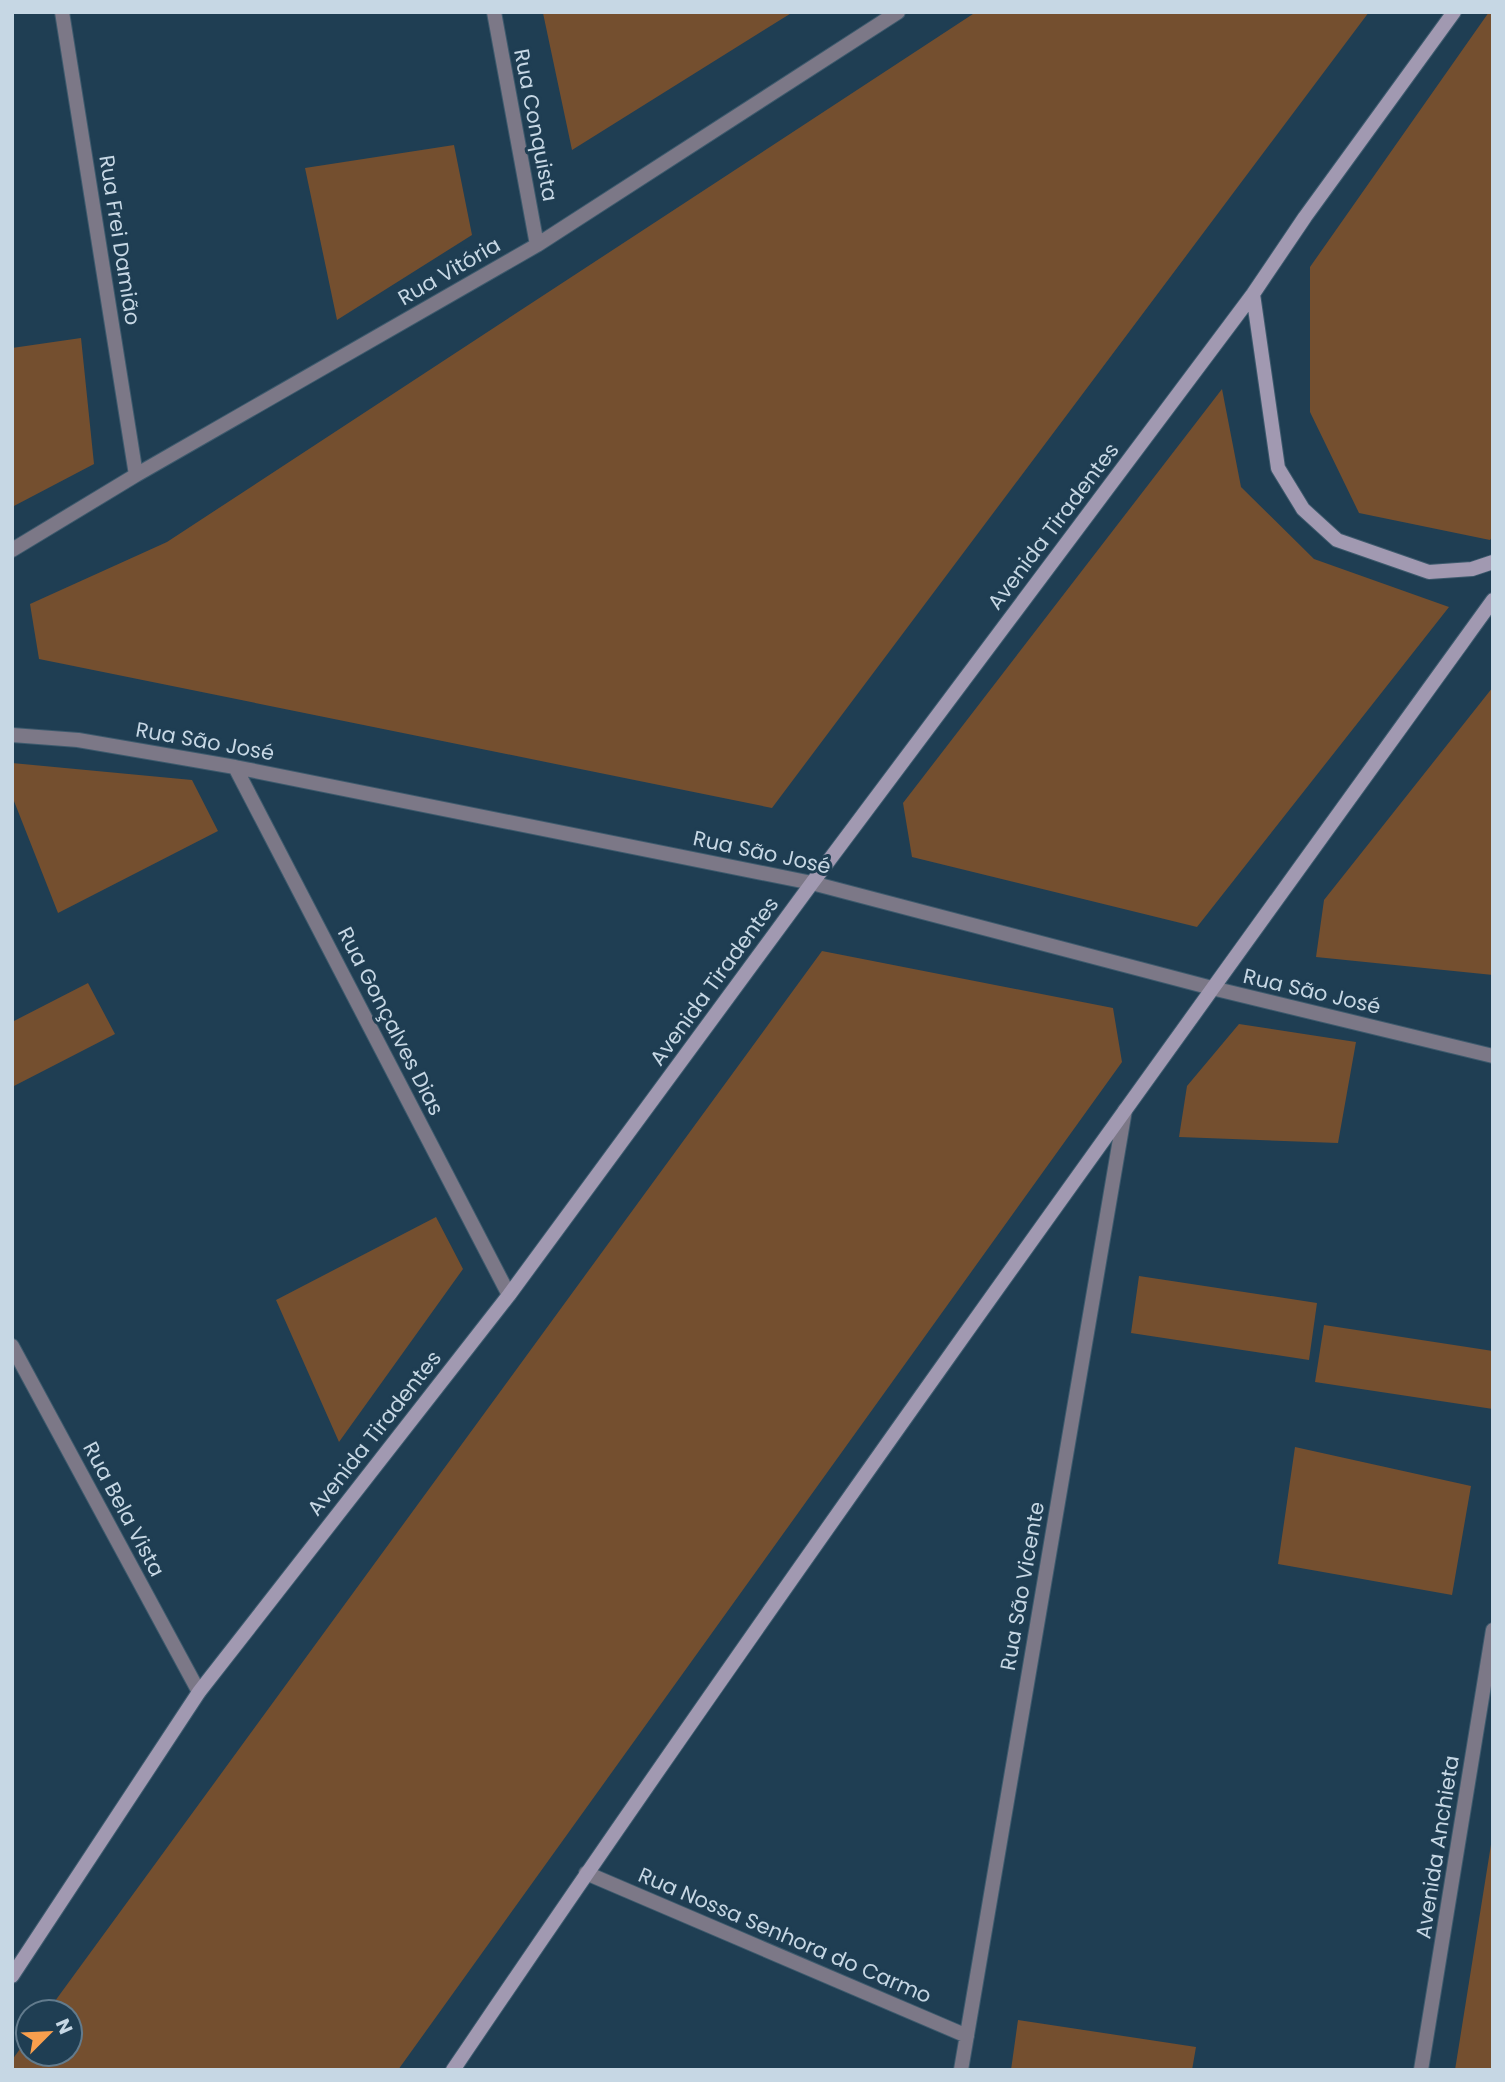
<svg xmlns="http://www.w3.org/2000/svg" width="1505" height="2082" font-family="Poppins,sans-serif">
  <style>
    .green { fill: #744f2f }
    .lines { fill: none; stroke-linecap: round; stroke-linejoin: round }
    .street-casing { stroke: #3d5a6d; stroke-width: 16 }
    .secondary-casing { stroke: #3d5a6d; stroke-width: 16 }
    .street { stroke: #7c7887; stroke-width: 14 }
    .secondary { stroke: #a199b1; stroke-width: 14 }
    .labels { text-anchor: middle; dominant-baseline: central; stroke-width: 6; stroke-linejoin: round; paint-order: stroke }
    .street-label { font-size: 21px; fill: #c6d7e4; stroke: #1f3e53 }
  </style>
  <rect width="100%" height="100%" fill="#1f3e53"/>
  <path class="green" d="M547 12H793L572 150 543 13Z
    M976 12H1369L772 808 39 659 30 604 167 542Z
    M1489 12H1493V536L1490 540 1359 513 1310 412V267Z
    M454 145 472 235 337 320 305 168Z
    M81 338 94 464 12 507V348Z
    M1222 389 1241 487 1314 559 1449 607 1197 927 912 857 903 803Z
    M1493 687V975L1316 957 1324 900Z
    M12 763 192 780 218 831 58 913 12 796Z
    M822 951 1113 1008 1122 1062 398 2070H12V2060L28 2038V2054H70V2012H47Z
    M88 983 115 1034 12 1087V1022Z
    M1239 1024 1356 1042 1338 1143 1179 1137 1187 1086Z
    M436 1217 463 1269 339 1442 276 1300Z
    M1139 1276 1317 1303 1309 1360 1131 1333Z
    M1324 1325 1493 1351V1409L1315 1382Z
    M1295 1447 1471 1486 1452 1595 1278 1564Z
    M1493 1832V2070H1455Z
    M1018 2020 1196 2047 1192 2070H1011Z"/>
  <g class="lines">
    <defs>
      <path id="street" d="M62 12 136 475
        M494 12 537 245
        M12 550 136 475 537 245 898 12
        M12 735 78 740 235 767 812 883 1212 988 1493 1056
        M235 767 509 1295
        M12 1346 199 1692
        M586 1873 967 2036
        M961 2070 1125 1110
        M1421 2070 1493 1630"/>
      <path id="secondary" d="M1253 294 1278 468 1303 509 1337 540 1429 572 1472 569 1493 562
        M12 1976 199 1692 509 1295 812 883 1253 294 1305 217 1454 12
        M453 2070C789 1573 1141 1087 1493 600"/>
    </defs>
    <use href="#street" class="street-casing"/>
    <use href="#secondary" class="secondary-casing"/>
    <use href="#street" class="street"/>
    <use href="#secondary" class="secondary"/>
  </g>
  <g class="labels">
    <g class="street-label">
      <text transform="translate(536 125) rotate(79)">Rua Conquista</text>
      <text transform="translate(120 240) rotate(81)">Rua Frei Damião</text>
      <text transform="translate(449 271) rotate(-30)">Rua Vitória</text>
      <text transform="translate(1053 526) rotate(-53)">Avenida Tiradentes</text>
      <text transform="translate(205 741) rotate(10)">Rua São José</text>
      <text transform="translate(762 852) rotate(12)">Rua São José</text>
      <text transform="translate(714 981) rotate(-54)">Avenida Tiradentes</text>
      <text transform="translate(1312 991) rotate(13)">Rua São José</text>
      <text transform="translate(391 1021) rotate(63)">Rua Gonçalves Dias</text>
      <text transform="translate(374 1433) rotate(-52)">Avenida Tiradentes</text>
      <text transform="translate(124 1509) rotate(62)">Rua Bela Vista</text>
      <text transform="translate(1022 1586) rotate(-80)">Rua São Vicente</text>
      <text transform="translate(1437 1847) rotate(-81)">Avenida Anchieta</text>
      <text transform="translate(785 1935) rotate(23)">Rua Nossa Senhora do Carmo</text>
    </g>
  </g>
  <rect width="1505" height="2082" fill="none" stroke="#c6d7e4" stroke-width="28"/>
  <g transform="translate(49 2033) rotate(66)"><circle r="33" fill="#1f3e53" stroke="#627b8d" stroke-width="2"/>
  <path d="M0-5L12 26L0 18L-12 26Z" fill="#f99f4d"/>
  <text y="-10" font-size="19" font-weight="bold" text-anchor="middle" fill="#c6d7e4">N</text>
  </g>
</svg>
